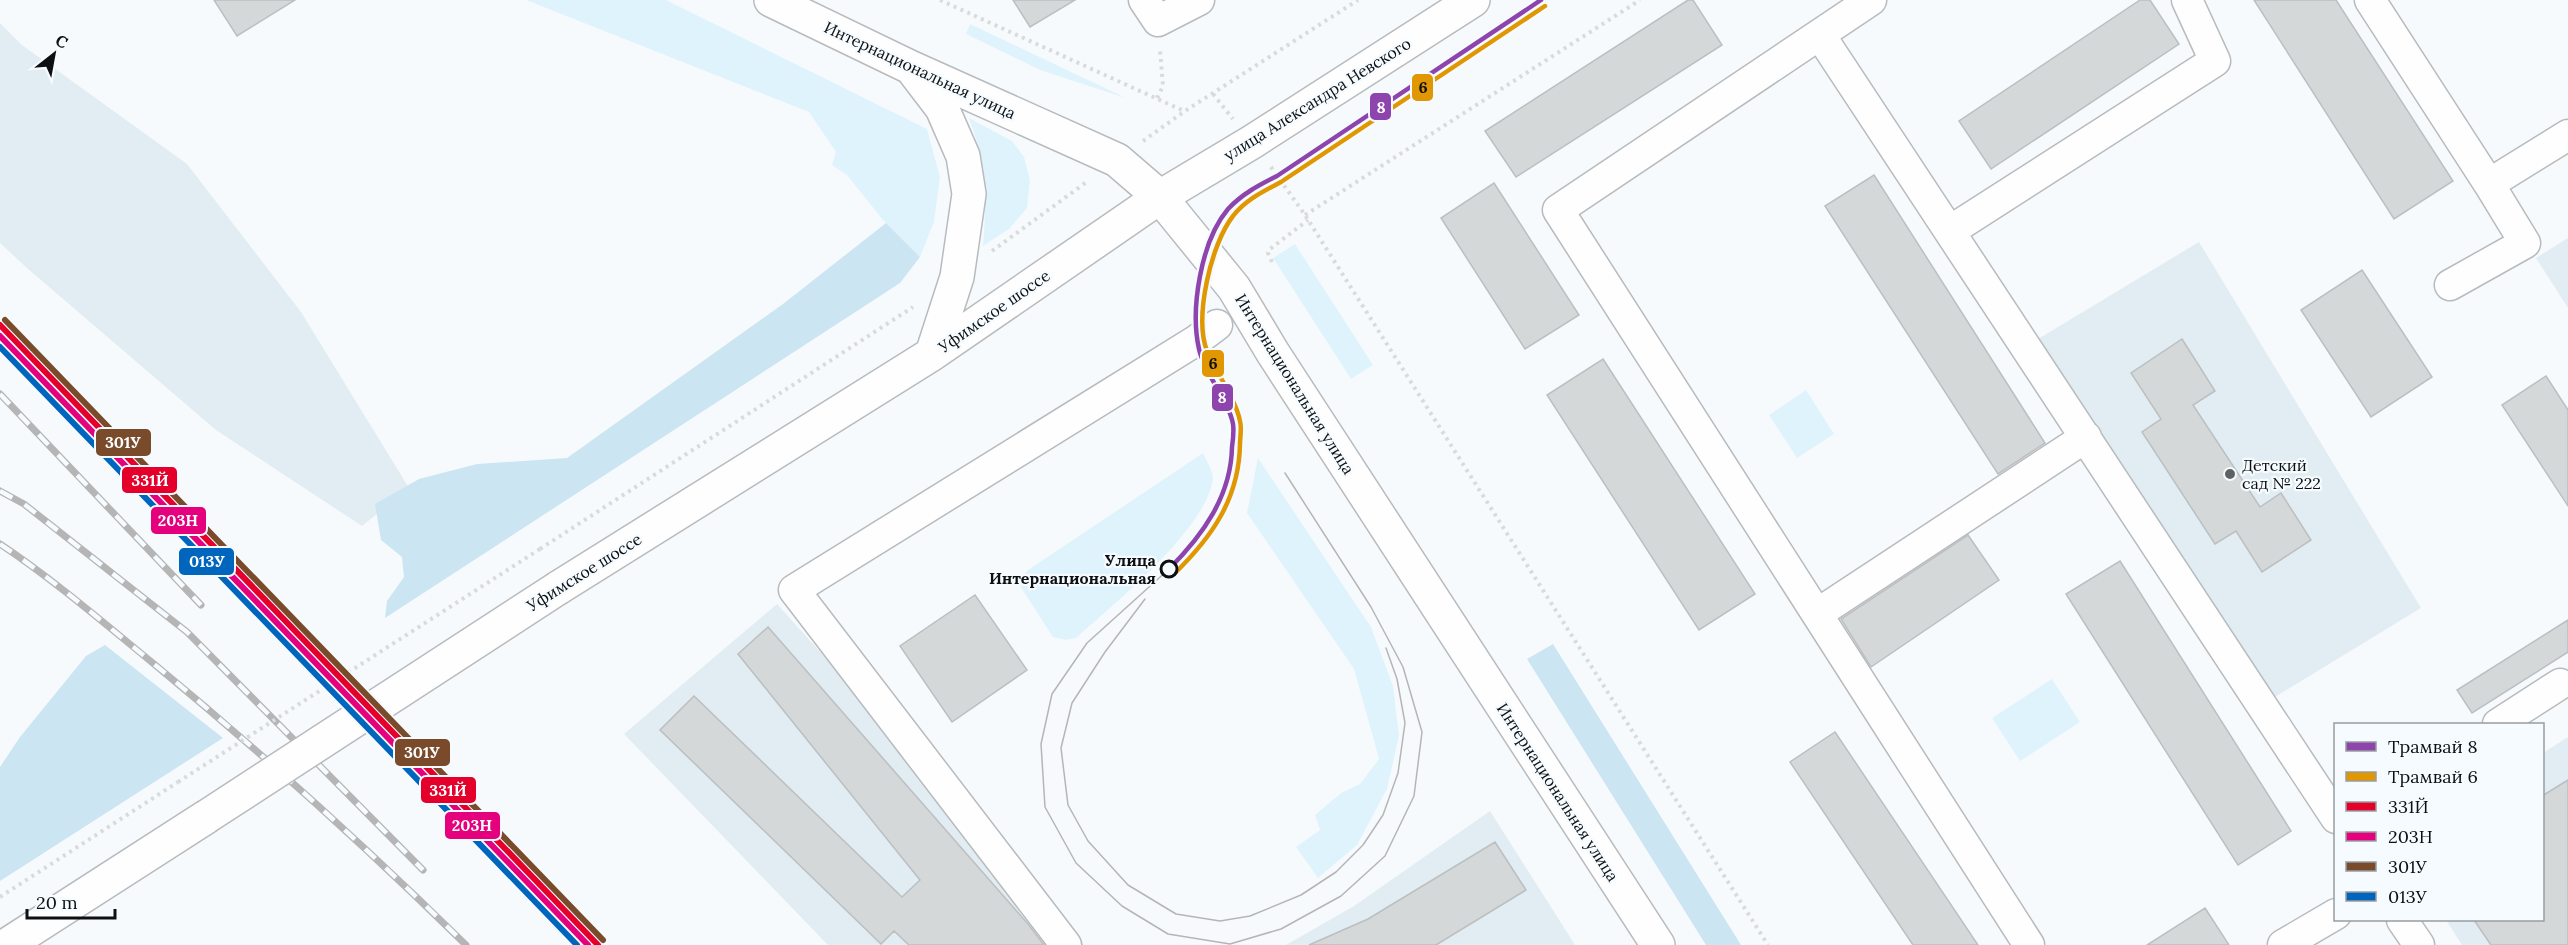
<svg xmlns="http://www.w3.org/2000/svg" width="2568" height="945" font-family="Lora,serif">
  <style>
    .built { fill: #e1edf2 }
    .green { fill: #dff3fd }
    .forest { fill: #cbe5f2 }
    .building { fill: #d5d8d9; stroke: #bcbfc1; stroke-width: 1.5 }
    .lines { fill: none; stroke-linecap: round; stroke-linejoin: round }
    .minor-casing { stroke: #b8bbbd; stroke-width: 33 }
    .major-casing { stroke: #b8bbbd; stroke-width: 36 }
    .path { stroke: #d9dbdb; stroke-width: 4; stroke-dasharray: 3 4.5; stroke-linecap: butt }
    .minor { stroke: #fefeff; stroke-width: 30 }
    .major { stroke: #fefeff; stroke-width: 33 }
    .tram { stroke: #b5b5b5; stroke-width: 1.5 }
    .rail-casing { stroke: #b5b5b5; stroke-width: 7 }
    .rail { stroke: #f5fbfe; stroke-width: 4.5; stroke-dasharray: 14; stroke-linecap: butt }
    .major-bridge-casing { stroke: #b8bbbd; stroke-width: 36; stroke-linecap: butt }
    .path-bridge { stroke: #d9dbdb; stroke-width: 4; stroke-dasharray: 3 4.5; stroke-linecap: butt }
    .major-bridge { stroke: #fefeff; stroke-width: 33 }
    .rail-1-casing { stroke: #f5fbfe; stroke-width: 10 }
    .rail-2-casing { stroke: #f5fbfe; stroke-width: 10 }
    .rail-3-casing { stroke: #f5fbfe; stroke-width: 10 }
    .rail-4-casing { stroke: #f5fbfe; stroke-width: 10 }
    .rail-1 { stroke: #e4002b; stroke-width: 6 }
    .rail-2 { stroke: #e5007d; stroke-width: 6 }
    .rail-3 { stroke: #7a4b2a; stroke-width: 6 }
    .rail-4 { stroke: #0065bd; stroke-width: 6 }
    .tram-1-casing { stroke: #f5fbfe; stroke-width: 9 }
    .tram-2-casing { stroke: #f5fbfe; stroke-width: 9 }
    .tram-1 { stroke: #8e44ad; stroke-width: 4.5 }
    .tram-2 { stroke: #e09702; stroke-width: 4.5 }
    .poi-dot { fill: #5f6264; stroke: #f5fbfe; stroke-width: 2 }
    .stop-dot { fill: #f5fbfe; stroke: #0d1012; stroke-width: 3 }
    .labels { text-anchor: middle; dominant-baseline: central; stroke-width: 4.5; stroke-linejoin: round; paint-order: stroke }
    .street-label { font-size: 16px; fill: #0d1012; stroke: #f5fbfe }
    .poi-label { font-size: 16px; fill: #0d1012; stroke: #f5fbfe; text-anchor: start }
    .stop-label { font-size: 16px; font-weight: bold; fill: #0d1012; stroke: #f5fbfe; text-anchor: end }
    .line-badge { stroke: #f5fbfe; stroke-width: 2 }
    .badge-label { font-size: 16px; text-anchor: middle; font-weight: bold; fill: #fff }
    .pale-badge-label { font-size: 16px; text-anchor: middle; font-weight: bold; fill: #111 }
  </style>
  <rect width="100%" height="100%" fill="#f7fafc"/>
  <path class="built" d="M0 23 22 45 187 164 301 312 409 488 362 526 216 430 27 268 0 243Z
    M2568 238V308L2536 258Z
    M2199 242 2421 608 2260 706 2038 339Z
    M777 604 1084 945H828L624 734Z
    M2568 737V945H2462L2446 920H2542L2543 753Z
    M1490 811 1575 945H1286L1354 906Z"/>
  <path class="green" d="M526 0H666L927 129 940 177 934 222 920 257 883 220 847 175 832 165 836 152 809 112Z
    M970 24 1126 98 1040 70 966 34Z
    M969 118 1012 141 1024 157 1030 180 1027 208 1009 229 983 246C987 198 986 163 969 118Z
    M1295 244 1373 365 1351 379 1273 258Z
    M1806 390 1834 434 1797 458 1769 415Z
    M1203 453C1206 460 1213 471 1213 478 1207 529 1114 604 1076 638L1066 640 1053 637 1018 583 1028 570Z
    M1258 458 1371 627 1393 686 1399 736 1387 789 1357 845 1318 878 1296 847 1320 830 1315 815 1341 793 1360 784 1379 759 1354 669 1247 513Z
    M2052 679 2080 722 2020 761 1992 718Z"/>
  <path class="forest" d="M886 223 920 257 900 283 385 618 387 601 404 577 402 557 381 540 375 504 419 479 477 464 567 458 783 304Z
    M1553 644 1741 945H1706L1527 659Z
    M105 645 223 738 0 881V767L20 737 86 656Z"/>
  <path class="building" d="M214 0H295L237 36Z
    M1013 0H1075L1030 27Z
    M1688 0H1693L1722 45 1516 177 1485 131Z
    M2140 0H2150L2179 44 1991 169 1959 121Z
    M2254 0H2336L2453 181 2394 219Z
    M1874 175 2045 443 1998 474 1825 206Z
    M1494 183 1579 315 1525 349 1441 218Z
    M2362 270 2432 377 2371 417 2301 310Z
    M2182 339 2215 391 2193 405 2260 507 2281 493 2311 540 2262 572 2236 531 2215 544 2142 432 2161 419 2131 373Z
    M1603 359 1755 594 1699 630 1547 395Z
    M2546 376 2568 410V506L2502 405Z
    M1968 535 1999 580 1871 667 1841 619Z
    M2120 561 2291 831 2238 865 2066 594Z
    M975 595 1027 670 952 722 900 646Z
    M2568 620V652L2472 713 2457 690Z
    M768 627 1028 924 1044 945H909L894 931 881 944 660 730 694 696 902 897 920 880 738 654Z
    M1835 732 1978 945H1913L1790 762Z
    M2568 780V945H2491L2474 920H2542V796Z
    M1495 842 1526 890 1436 945H1309L1368 919Z
    M2205 908 2229 945H2147Z"/>
  <g class="lines">
    <defs>
      <path id="minor" d="M1144 0 1158 21 1199 0
        M1871 0 1558 210 2029 945
        M2370 0 2489 184 2568 135
        M1820 35 2336 818
        M1950 231 2215 61 2187 0
        M2450 285 2525 243 2489 184
        M1817 614 2086 437
        M2498 724 2560 684
        M2402 920 2419 945
        M1066 945 794 590 1197 340 1217 325
        M2283 945 2336 914"/>
      <path id="major" d="M771 0 912 68 1117 160 1160 197 1234 288 1273 353 1658 945
        M913 70 942 108 963 156 969 194 957 277 932 354
        M558 588 932 354 1160 197 1252 142 1473 0
        M7 945 206 817"/>
    </defs>
    <use href="#minor" class="minor-casing"/>
    <use href="#major" class="major-casing"/>
    <path class="path" d="M940 0 1184 111
      M1213 94 1233 119
      M1157 98 1163 86 1160 50
      M1143 141 1185 111 1358 0
      M1271 167 1305 215 1768 945
      M1305 215 1640 0
      M992 251 1088 181
      M1272 262 1268 253 1270 249 1308 220
      M540 549 913 307
      M0 897 178 782"/>
    <use href="#minor" class="minor"/>
    <use href="#major" class="major"/>
    <path class="tram" d="M1169 569 1087 643 1052 694 1041 744 1045 807 1076 863 1122 906 1168 934 1230 944 1281 929 1341 896 1385 856 1414 796 1422 732 1403 667 1371 607 1285 473
      M1145 599 1105 652 1072 703 1061 748 1068 805 1088 841 1128 885 1176 914 1220 921 1250 916 1301 895 1336 872 1363 845 1383 815 1398 773 1405 723 1397 679 1386 648"/>
    <defs>
      <path id="rail" d="M0 394 201 605
        M0 491 24 504 187 632 423 870
        M0 544C54 580 104 623 154 664 262 753 366 847 466 945"/>
    </defs>
    <use href="#rail" class="rail-casing"/>
    <use href="#rail" class="rail"/>
    <defs>
      <path id="major-bridge" d="M206 817 558 588"/>
    </defs>
    <use href="#major-bridge" class="major-bridge-casing"/>
    <path class="path-bridge" d="M178 782 540 549"/>
    <use href="#major-bridge" class="major-bridge"/>
    <defs>
      <path id="rail-1" d="M0 325 598 945"/>
      <path id="rail-2" d="M0 336 588 945"/>
      <path id="rail-3" d="M5 320 603 940"/>
      <path id="rail-4" d="M0 347 577 945"/>
    </defs>
    <use href="#rail-1" class="rail-1-casing"/>
    <use href="#rail-2" class="rail-2-casing"/>
    <use href="#rail-3" class="rail-3-casing"/>
    <use href="#rail-4" class="rail-4-casing"/>
    <use href="#rail-1" class="rail-1"/>
    <use href="#rail-2" class="rail-2"/>
    <use href="#rail-3" class="rail-3"/>
    <use href="#rail-4" class="rail-4"/>
    <defs>
      <path id="tram-1" d="M1169 569C1203 535 1231 496 1232 447 1233 440 1234 431 1233 424 1229 401 1204 373 1199 349 1190 309 1201 241 1228 209 1242 194 1259 185 1277 176L1541 0"/>
      <path id="tram-2" d="M1174 574C1212 537 1239 499 1240 444 1240 437 1242 428 1240 421 1236 400 1216 372 1207 351 1194 317 1211 244 1233 216 1245 200 1264 191 1281 182L1545 6"/>
    </defs>
    <use href="#tram-1" class="tram-1-casing"/>
    <use href="#tram-2" class="tram-2-casing"/>
    <use href="#tram-1" class="tram-1"/>
    <use href="#tram-2" class="tram-2"/>
  </g>
  <circle class="poi-dot" cx="2230" cy="474" r="6"/>
  <circle class="stop-dot" cx="1169" cy="569" r="8"/>
  <g class="labels">
    <g class="street-label">
      <text transform="translate(920 70) rotate(25)">Интернациональная улица</text>
      <text transform="translate(1317 99) rotate(-32)">улица Александра Невского</text>
      <text transform="translate(994 311) rotate(-35)">Уфимское шоссе</text>
      <text transform="translate(1295 384) rotate(58)">Интернациональная улица</text>
      <text transform="translate(584 572) rotate(-32)">Уфимское шоссе</text>
      <text transform="translate(1558 792) rotate(57)">Интернациональная улица</text>
    </g>
    <g class="poi-label">
      <text x="2242" y="465">Детский<tspan x="2242" dy="18">сад № 222</tspan></text>
    </g>
    <g class="stop-label">
      <text x="1156" y="560">Улица<tspan x="1156" dy="18">Интернациональная</tspan></text>
    </g>
  </g>
  <g class="line-badge">
    <rect x="1411" y="73" width="23" height="29" rx="6" fill="#e09702"/>
    <rect x="1369" y="92" width="23" height="29" rx="6" fill="#8e44ad"/>
    <rect x="1201" y="349" width="24" height="29" rx="6" fill="#e09702"/>
    <rect x="1211" y="383" width="23" height="29" rx="6" fill="#8e44ad"/>
    <rect x="95" y="428" width="57" height="29" rx="6" fill="#7a4b2a"/>
    <rect x="121" y="466" width="57" height="28" rx="6" fill="#e4002b"/>
    <rect x="150" y="506" width="57" height="29" rx="6" fill="#e5007d"/>
    <rect x="178" y="547" width="57" height="29" rx="6" fill="#0065bd"/>
    <rect x="394" y="738" width="57" height="29" rx="6" fill="#7a4b2a"/>
    <rect x="420" y="776" width="57" height="28" rx="6" fill="#e4002b"/>
    <rect x="444" y="811" width="57" height="29" rx="6" fill="#e5007d"/>
  </g>
  <g class="badge-label">
    <text x="1381" y="113">8</text>
    <text x="1222" y="403">8</text>
    <text x="123" y="448">301У</text>
    <text x="150" y="486">331Й</text>
    <text x="178" y="526">203Н</text>
    <text x="207" y="567">013У</text>
    <text x="422" y="758">301У</text>
    <text x="448" y="796">331Й</text>
    <text x="472" y="831">203Н</text>
  </g>
  <g class="pale-badge-label">
    <text x="1423" y="93">6</text>
    <text x="1213" y="369">6</text>
  </g>
  <rect x="2334" y="723" width="210" height="198" fill="#f5fbfe" stroke="#989da0" stroke-width="1.5"/>
  <rect x="2346" y="742" width="30" height="9" fill="#8e44ad" stroke="#989da0" stroke-width="1.5"/>
  <text x="2388" y="753" font-size="18" fill="#0d1012">Трамвай 8</text>
  <rect x="2346" y="772" width="30" height="9" fill="#e09702" stroke="#989da0" stroke-width="1.5"/>
  <text x="2388" y="783" font-size="18" fill="#0d1012">Трамвай 6</text>
  <rect x="2346" y="802" width="30" height="9" fill="#e4002b" stroke="#989da0" stroke-width="1.5"/>
  <text x="2388" y="813" font-size="18" fill="#0d1012">331Й</text>
  <rect x="2346" y="832" width="30" height="9" fill="#e5007d" stroke="#989da0" stroke-width="1.5"/>
  <text x="2388" y="843" font-size="18" fill="#0d1012">203Н</text>
  <rect x="2346" y="862" width="30" height="9" fill="#7a4b2a" stroke="#989da0" stroke-width="1.5"/>
  <text x="2388" y="873" font-size="18" fill="#0d1012">301У</text>
  <rect x="2346" y="892" width="30" height="9" fill="#0065bd" stroke="#989da0" stroke-width="1.5"/>
  <text x="2388" y="903" font-size="18" fill="#0d1012">013У</text>
  <g transform="translate(54 54) rotate(31)" stroke="#f5fbfe" stroke-width="4.5" paint-order="stroke">
  <path d="M0-4.5L10 22L0 15L-10 22Z" fill="#0d1012"/>
  <text y="-9" font-size="16" font-weight="bold" text-anchor="middle" fill="#0d1012">С</text>
  </g>
  <path d="M27 909v9h88v-9" fill="none" stroke="#0d1012" stroke-width="3"/>
  <text x="36" y="909" font-size="18" fill="#0d1012" stroke="#f5fbfe" stroke-width="4.5" paint-order="stroke">20 m</text>
</svg>
